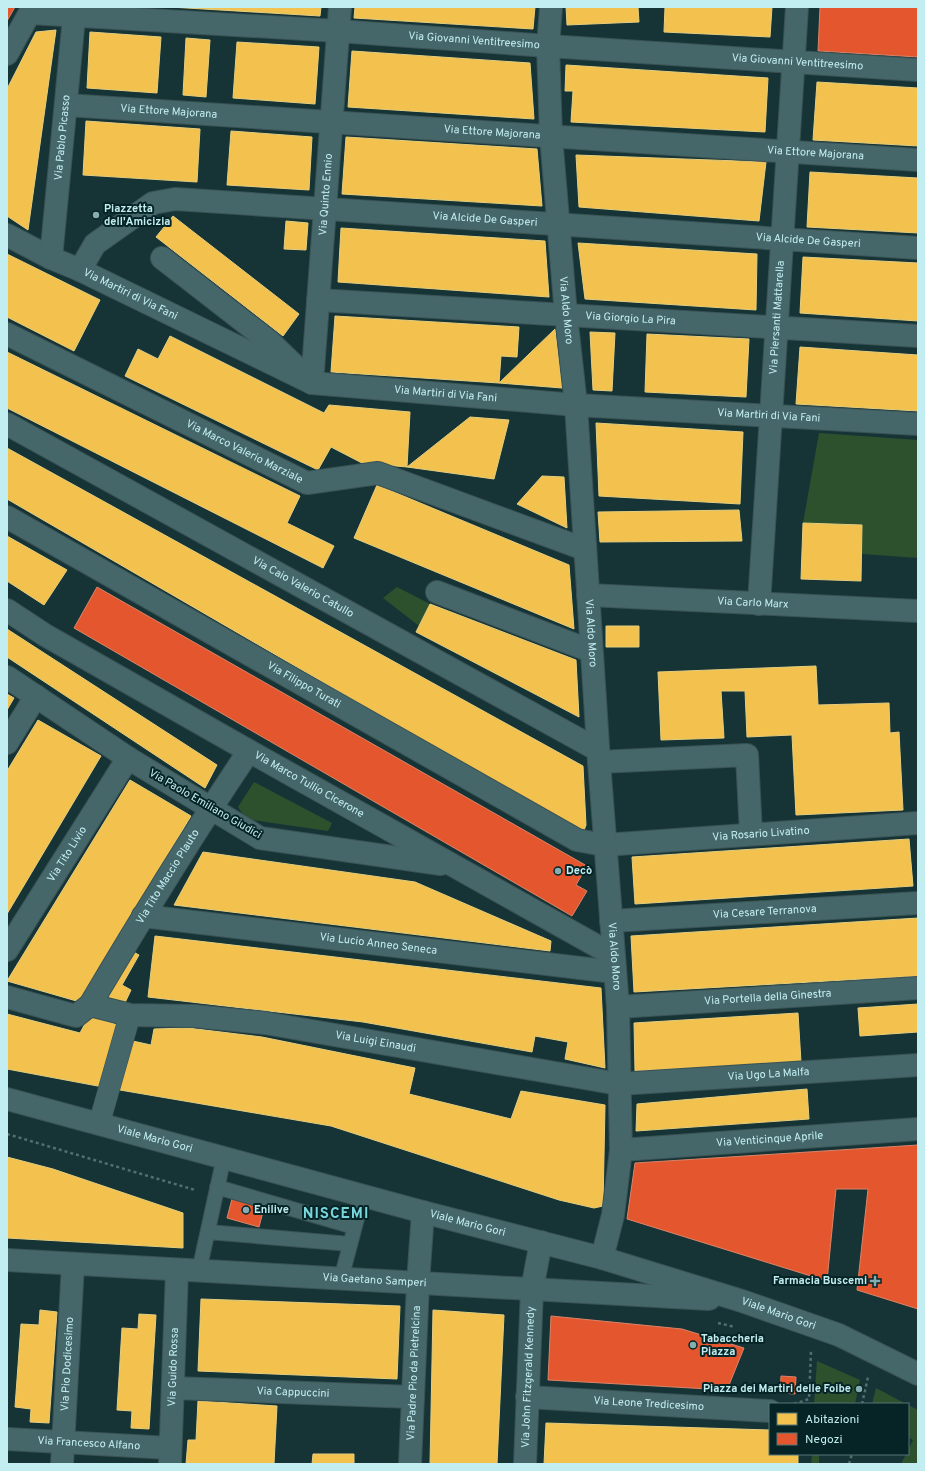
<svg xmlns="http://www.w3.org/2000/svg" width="925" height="1471" font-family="Overpass,sans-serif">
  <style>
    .green { fill: #2d512d }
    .homes { fill: #f2c14e; stroke: #e4ce7f }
    .shops { fill: #e4572e; stroke: #da8468 }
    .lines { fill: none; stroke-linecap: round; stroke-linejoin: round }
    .service-casing { stroke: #3a5254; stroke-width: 16 }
    .pedestrian-casing { stroke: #3a5254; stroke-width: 22 }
    .minor-casing { stroke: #3a5254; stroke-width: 24 }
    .tertiary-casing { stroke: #3a5254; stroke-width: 24 }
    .secondary-casing { stroke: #3a5254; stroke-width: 24 }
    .path { stroke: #526f70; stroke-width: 2.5; stroke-dasharray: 3 3; stroke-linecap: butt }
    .service { stroke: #45676a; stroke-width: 14 }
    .pedestrian { stroke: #45676a; stroke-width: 21 }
    .minor { stroke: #45676a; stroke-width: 22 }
    .tertiary { stroke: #45676a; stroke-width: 22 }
    .secondary { stroke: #45676a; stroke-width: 22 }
    .poi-dot { fill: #86adb0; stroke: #062426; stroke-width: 1.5 }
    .labels { text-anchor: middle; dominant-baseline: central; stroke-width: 4; stroke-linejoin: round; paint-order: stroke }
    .street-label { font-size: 11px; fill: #c3eef1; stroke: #062426 }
    .poi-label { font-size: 11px; font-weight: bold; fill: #c3eef1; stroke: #062426; text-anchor: start }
    .district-label { font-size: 15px; font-weight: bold; letter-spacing: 1px; fill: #79d6dd; stroke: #062426 }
  </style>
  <rect width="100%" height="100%" fill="#163436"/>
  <path class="green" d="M819 433 918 440V558L862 554V525L803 523Z
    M397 587 430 604 419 626 383 598Z
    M254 782 332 823 328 831 252 820 242 813 238 807Z
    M817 1361 860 1380 855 1404H814Z
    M876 1388 906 1404H872Z
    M908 1405 918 1410V1464H901L906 1454H908V1450L913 1440 908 1437Z
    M812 1454H819V1464H811Z"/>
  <path class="homes" d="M170 7H321L320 16Z
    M355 7H535L533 29 354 18Z
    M566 7H638L639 22 567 25Z
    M665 7H772L770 37 664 32Z
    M56 30 28 230 7 216V89L36 32Z
    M90 32 161 37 157 93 87 88Z
    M186 38 210 40 206 97 183 95Z
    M237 42 319 47 315 104 233 98Z
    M352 51 530 63 534 119 348 107Z
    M566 65 768 78 765 132 571 122 573 91H565Z
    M817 82 918 88V146L813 140Z
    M86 121 200 129 197 182 83 175Z
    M231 131 312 137 309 190 227 185Z
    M346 137 537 149 542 206 342 194Z
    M576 155 766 162 759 221 579 207Z
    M810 172 918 178V233L807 227Z
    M173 216 299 314 283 336 156 237Z
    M286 221 308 223 306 250 284 249Z
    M341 228 545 241 549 297 338 282Z
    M578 243 757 254 756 310 585 299Z
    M7 254 100 300 74 351 7 317Z
    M803 257 918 263V321L800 313Z
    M335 316 519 327 517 357 501 356 499 383 331 372Z
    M555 329 562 388 499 383Z
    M590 332 615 333 612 391 593 390Z
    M647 334 749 339 746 397 645 392Z
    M170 336 324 413 329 405 410 412 407 467 362 463 331 447 318 470 125 376 138 349 158 359Z
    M800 347 918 355V411L796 404Z
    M7 352 300 496 287 523 334 546 323 568 7 408Z
    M470 417 509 420 494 479 407 467Z
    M596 423 743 432 740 504 599 496Z
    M7 448 583 766 586 825 583 833 7 499Z
    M542 476 564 477 567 528 517 504Z
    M377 485 569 565 574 629 354 538Z
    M739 510 742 541 600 542 598 512Z
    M803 523 862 525 861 581 801 579Z
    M7 536 67 570 44 605 7 581Z
    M430 604 576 660 579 717 416 632Z
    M606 626H639V647H606Z
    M7 629 217 765 205 788 7 657Z
    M816 666 818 705 889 703 890 733 899 732 903 810 796 815 792 735 747 737 745 691H721L724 738 661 740 658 672Z
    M7 694 14 698 7 710Z
    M38 720 101 756 7 914V771Z
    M130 780 191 816 80 1002 7 981Z
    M909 839 913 886 635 904 632 857Z
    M203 852 415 882 551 941 550 951 174 905Z
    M918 918V976L634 992 631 936Z
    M155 936 601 988 605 1068 565 1059 568 1042 535 1036 532 1052 363 1022 148 997Z
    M130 950 139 955 122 985 131 990 123 1007 105 997Z
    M918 1004V1032L860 1036 858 1008Z
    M798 1013 801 1062 635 1071 634 1023Z
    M7 1014 80 1033 89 1016 121 1026 103 1087 7 1069Z
    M188 1028 262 1037 415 1068 409 1094 511 1119 521 1091 605 1105 603 1206 594 1208 559 1200 331 1126 114 1089 128 1040 151 1045 154 1029Z
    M807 1089 809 1119 636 1131 637 1104Z
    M7 1157 53 1169 183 1213V1248L7 1238Z
    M201 1299 400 1306 397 1379 198 1371Z
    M40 1310 57 1312 49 1423 30 1422 31 1409 15 1407 21 1324 39 1325Z
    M433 1310 504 1315 497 1464H430Z
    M139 1314 156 1315 149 1429 131 1428 132 1411 117 1410 122 1328 138 1329Z
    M198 1401 277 1406 274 1464H186L188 1440H196Z
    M546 1423 770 1430V1454H798V1464H544Z
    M313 1454H354V1464H312Z"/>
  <path class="shops" d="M7 7H15L7 21Z
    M820 7H918V57L818 51Z
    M97 587 587 866 576 885 587 891 572 916 74 628Z
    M918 1145V1309L857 1290 868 1189H836L827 1281 627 1219 635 1163Z
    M234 1191 266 1200 259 1227 227 1218Z
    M551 1316 682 1329 744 1348 727 1390 548 1380Z
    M781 1376 796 1377 795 1394 780 1393Z"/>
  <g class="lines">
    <defs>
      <path id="service" d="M217 1187 354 1227
        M208 1232 350 1244
        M199 1271 224 1157
        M341 1279 363 1196"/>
      <path id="pedestrian" d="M99 1124 130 1015"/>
      <g id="minor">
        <path id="s1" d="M30 13 338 31 548 46 918 70"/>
        <path d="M7 54 33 7"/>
        <path id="s2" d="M66 105 918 160"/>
        <path id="s3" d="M7 235 51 258 80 270 312 383 576 405 918 424"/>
        <path id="s4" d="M51 258 75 7"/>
        <path d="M162 258 270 342 298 369"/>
        <path id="s5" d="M80 270 95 244 153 203 175 199 918 248"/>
        <path id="s6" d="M318 300 918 336"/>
        <path id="s7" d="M7 334 307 483 378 473 584 549"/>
        <path id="s8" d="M312 383 340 7"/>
        <path id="s9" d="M7 424 598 750"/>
        <path id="s10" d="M7 517 577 840 604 845 918 823"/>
        <path d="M437 592 591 651"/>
        <path id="s11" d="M588 595 918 611"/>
        <path id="s12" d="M759 604 797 7"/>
        <path id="s13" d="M7 610 45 635 249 751 613 955"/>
        <path d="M7 677 128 758 260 838 441 864"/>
        <path d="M7 743 36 696"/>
        <path d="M599 762 747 755 751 834"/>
        <path id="s14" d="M143 916 614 972"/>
        <path id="s15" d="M611 921 918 903"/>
        <path id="s16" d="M7 950 128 758"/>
        <path id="s17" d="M7 997 76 1016 90 1005 130 1015 194 1016 265 1023 619 1084 918 1065"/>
        <path id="s18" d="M90 1005C141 919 193 834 249 751"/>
        <path id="s19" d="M618 1007 918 988"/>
        <path id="s20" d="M621 1150 918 1129"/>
        <path id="s21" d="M173 1388 413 1397"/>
        <path id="s22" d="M527 1397 770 1411"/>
        <path id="s23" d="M7 1439 170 1448"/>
        <path id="s24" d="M62 1464 73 1264"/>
        <path id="s25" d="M170 1464 177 1270"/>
        <path id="s26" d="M410 1464 418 1283 423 1212"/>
        <path id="s27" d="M525 1464 532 1289"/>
      </g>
      <g id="tertiary">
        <path id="s28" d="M551 7 548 46 551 136 566 315 576 405 599 762 618 1007 621 1150 613 1215 602 1258"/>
      </g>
      <g id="secondary">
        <path id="s29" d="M7 1099 423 1212 602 1258 742 1301 839 1335 918 1374"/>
        <path id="s30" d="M7 1260 709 1299"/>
        <path d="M532 1289 541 1242"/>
      </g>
    </defs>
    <use href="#service" class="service-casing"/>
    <use href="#pedestrian" class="pedestrian-casing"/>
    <use href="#minor" class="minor-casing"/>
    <use href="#tertiary" class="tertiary-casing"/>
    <use href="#secondary" class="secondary-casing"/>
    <path class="path" d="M7 1134 195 1190
      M718 1323 735 1327
      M794 1404 809 1399 811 1351
      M862 1404 868 1377
      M849 1464 852 1454"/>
    <use href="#service" class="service"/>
    <use href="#pedestrian" class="pedestrian"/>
    <use href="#minor" class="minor"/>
    <use href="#tertiary" class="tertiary"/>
    <use href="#secondary" class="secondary"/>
  </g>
  <g class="poi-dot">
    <circle cx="96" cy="215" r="4"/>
    <circle cx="558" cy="871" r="4"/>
    <circle cx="246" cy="1210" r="4"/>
    <path d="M873 1275h4v4h4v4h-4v4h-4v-4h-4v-4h4z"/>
    <circle cx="693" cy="1345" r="4"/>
    <circle cx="859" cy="1389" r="4"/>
  </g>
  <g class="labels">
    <g class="street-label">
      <text stroke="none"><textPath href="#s1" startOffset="445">Via Giovanni Ventitreesimo</textPath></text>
      <text stroke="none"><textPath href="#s1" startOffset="769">Via Giovanni Ventitreesimo</textPath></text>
      <text stroke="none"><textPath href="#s2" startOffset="103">Via Ettore Majorana</textPath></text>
      <text stroke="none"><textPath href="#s2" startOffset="427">Via Ettore Majorana</textPath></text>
      <text stroke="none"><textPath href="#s4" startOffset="121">Via Pablo Picasso</textPath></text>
      <text stroke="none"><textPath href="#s2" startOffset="751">Via Ettore Majorana</textPath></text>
      <text stroke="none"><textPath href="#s8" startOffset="189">Via Quinto Ennio</textPath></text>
      <text stroke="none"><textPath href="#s5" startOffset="434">Via Alcide De Gasperi</textPath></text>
      <text stroke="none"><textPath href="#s5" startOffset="758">Via Alcide De Gasperi</textPath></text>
      <text stroke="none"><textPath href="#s3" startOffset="137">Via Martiri di Via Fani</textPath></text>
      <text stroke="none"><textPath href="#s28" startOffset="304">Via Aldo Moro</textPath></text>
      <text stroke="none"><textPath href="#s12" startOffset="287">Via Piersanti Mattarella</textPath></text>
      <text stroke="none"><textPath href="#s6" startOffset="313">Via Giorgio La Pira</textPath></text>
      <text stroke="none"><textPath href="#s3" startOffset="473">Via Martiri di Via Fani</textPath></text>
      <text stroke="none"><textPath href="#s3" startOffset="797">Via Martiri di Via Fani</textPath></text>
      <text stroke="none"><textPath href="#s7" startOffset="265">Via Marco Valerio Marziale</textPath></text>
      <text stroke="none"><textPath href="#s9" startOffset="338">Via Caio Valerio Catullo</textPath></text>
      <text stroke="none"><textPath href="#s11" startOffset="165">Via Carlo Marx</textPath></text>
      <text stroke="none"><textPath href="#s28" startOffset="628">Via Aldo Moro</textPath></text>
      <text stroke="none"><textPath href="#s10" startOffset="341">Via Filippo Turati</textPath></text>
      <text stroke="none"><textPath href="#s13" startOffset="349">Via Marco Tullio Cicerone</textPath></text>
      <text transform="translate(205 804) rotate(30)">Via Paolo Emiliano Giudici</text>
      <text stroke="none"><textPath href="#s10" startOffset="840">Via Rosario Livatino</textPath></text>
      <text stroke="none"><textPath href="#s16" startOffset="113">Via Tito Livio</textPath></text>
      <text stroke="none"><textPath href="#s18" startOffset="150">Via Tito Maccio Plauto</textPath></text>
      <text stroke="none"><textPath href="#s15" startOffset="154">Via Cesare Terranova</textPath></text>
      <text stroke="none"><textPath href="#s14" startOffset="237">Via Lucio Anneo Seneca</textPath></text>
      <text stroke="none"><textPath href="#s28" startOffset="952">Via Aldo Moro</textPath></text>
      <text stroke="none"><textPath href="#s19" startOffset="150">Via Portella della Ginestra</textPath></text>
      <text stroke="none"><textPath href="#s17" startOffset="378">Via Luigi Einaudi</textPath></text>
      <text stroke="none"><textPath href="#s17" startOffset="775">Via Ugo La Malfa</textPath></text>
      <text stroke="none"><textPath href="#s29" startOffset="153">Viale Mario Gori</textPath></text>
      <text stroke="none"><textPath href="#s20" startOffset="149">Via Venticinque Aprile</textPath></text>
      <text stroke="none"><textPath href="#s29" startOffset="477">Viale Mario Gori</textPath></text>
      <text stroke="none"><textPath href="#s30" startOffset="368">Via Gaetano Samperi</textPath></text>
      <text stroke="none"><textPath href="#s29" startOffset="801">Viale Mario Gori</textPath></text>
      <text stroke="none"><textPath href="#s24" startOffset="100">Via Pio Dodicesimo</textPath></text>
      <text stroke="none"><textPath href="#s25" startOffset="97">Via Guido Rossa</textPath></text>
      <text stroke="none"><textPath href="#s26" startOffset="91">Via Padre Pio da Pietrelcina</textPath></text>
      <text stroke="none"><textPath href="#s27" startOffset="87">Via John Fitzgerald Kennedy</textPath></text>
      <text stroke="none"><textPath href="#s21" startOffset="120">Via Cappuccini</textPath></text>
      <text stroke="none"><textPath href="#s22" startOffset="122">Via Leone Tredicesimo</textPath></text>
      <text stroke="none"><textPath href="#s23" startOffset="82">Via Francesco Alfano</textPath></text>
    </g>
    <g class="poi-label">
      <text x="104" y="209">Piazzetta<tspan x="104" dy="13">dell'Amicizia</tspan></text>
      <text x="566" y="871">Decò</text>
      <text x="254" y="1210">Enilive</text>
      <text x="867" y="1281" text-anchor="end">Farmacia Buscemi</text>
      <text x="701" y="1339">Tabaccheria<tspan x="701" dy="13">Piazza</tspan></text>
      <text x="851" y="1389" text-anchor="end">Piazza dei Martiri delle Foibe</text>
    </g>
    <g class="district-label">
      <text x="336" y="1214">NISCEMI</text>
    </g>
  </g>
  <rect width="925" height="1471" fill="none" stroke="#c3eef1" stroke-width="16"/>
  <rect x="769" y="1403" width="140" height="52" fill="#062426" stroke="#527577"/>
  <rect x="777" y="1413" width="20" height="12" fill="#f2c14e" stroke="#527577"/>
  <text x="805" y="1423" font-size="12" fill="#c3eef1">Abitazioni</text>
  <rect x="777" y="1433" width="20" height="12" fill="#e4572e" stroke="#527577"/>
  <text x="805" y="1443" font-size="12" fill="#c3eef1">Negozi</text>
</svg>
